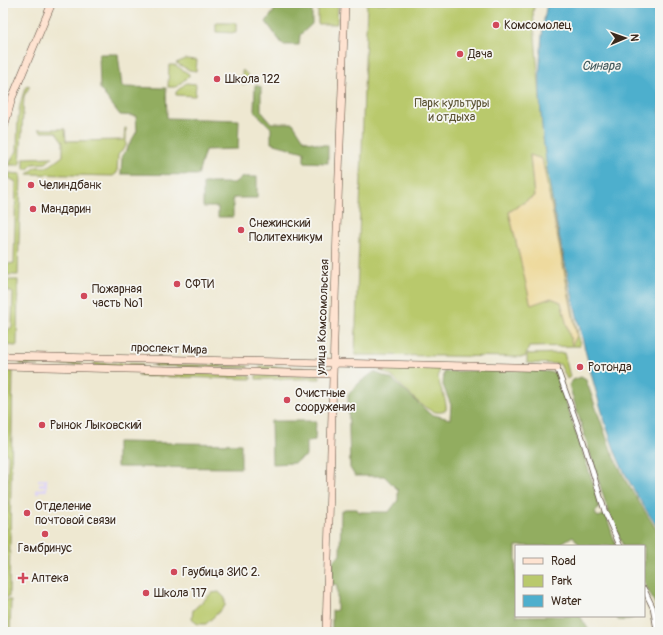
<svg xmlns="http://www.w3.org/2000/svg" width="663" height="635" font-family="Pangolin,sans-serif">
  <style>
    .built { fill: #dfd5f5 }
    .green { fill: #b9c96c; stroke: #7a7a45; fill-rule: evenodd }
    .forest { fill: #92ad60; stroke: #666c3f }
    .sand { fill: #eeda9e; stroke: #94825e }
    .water { fill: #4eafcd; stroke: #446c76 }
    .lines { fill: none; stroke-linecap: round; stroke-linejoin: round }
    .street-casing { stroke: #564639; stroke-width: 6 }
    .secondary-casing { stroke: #564639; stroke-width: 8 }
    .street { stroke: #fff; stroke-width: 4.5 }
    .secondary { stroke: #fee3d1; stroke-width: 7 }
    .poi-dot { fill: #d1495b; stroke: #f6f6f2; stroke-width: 1.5 }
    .labels { text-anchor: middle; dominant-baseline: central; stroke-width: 3.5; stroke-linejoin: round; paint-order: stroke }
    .poi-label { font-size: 12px; fill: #3b2a1e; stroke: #f6f6f2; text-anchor: start }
    .park-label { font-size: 12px; fill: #5a5232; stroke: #f6f6f2 }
    .street-label { font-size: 12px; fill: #3b2a1e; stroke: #f6f6f2 }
    .water-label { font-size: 13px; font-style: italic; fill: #42595b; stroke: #f6f6f2 }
  </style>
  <rect width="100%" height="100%" fill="#f6f6f2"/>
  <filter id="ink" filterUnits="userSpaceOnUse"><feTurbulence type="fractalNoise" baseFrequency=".025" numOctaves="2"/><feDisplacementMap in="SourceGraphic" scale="8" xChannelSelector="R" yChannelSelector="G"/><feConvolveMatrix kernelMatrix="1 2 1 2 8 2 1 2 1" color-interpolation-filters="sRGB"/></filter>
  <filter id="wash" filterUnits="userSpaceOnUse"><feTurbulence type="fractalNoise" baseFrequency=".012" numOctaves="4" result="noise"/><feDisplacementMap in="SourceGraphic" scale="16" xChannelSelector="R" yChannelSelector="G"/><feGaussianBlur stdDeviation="0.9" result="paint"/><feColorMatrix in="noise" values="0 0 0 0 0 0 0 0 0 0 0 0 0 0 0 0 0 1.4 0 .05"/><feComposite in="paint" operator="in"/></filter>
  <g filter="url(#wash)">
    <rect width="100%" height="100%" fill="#eee8d1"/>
    <path class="built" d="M38 479H47V491H39V494H36V489L45 488V486H39V483H44V481H38Z"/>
    <path class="green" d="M318 3H338L337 24H318Z
      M367 3H535L533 12 544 147 554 213 580 346 529 347 525 357 355 355ZM530 155 542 159 577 336 572 344 561 302 551 298 531 304 509 212 534 196Z
      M216 23H236V33L216 32Z
      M186 59 197 60 196 71 189 70 176 63Z
      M169 65H175L189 74V76L176 87H168Z
      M243 70 252 80 243 85 242 71Z
      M186 83 196 84 195 96 176 95V92Z
      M27 85 30 86 24 96 20 165H9L14 154 17 152C18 128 16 106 27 85Z
      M125 128H126V146L118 155 117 173 113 176 28 174 36 167H48L63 156V142L56 132H42L38 129H65L66 141 124 140Z
      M53 157 46 163 33 164 28 169H24V158Z
      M9 173 21 174 18 275H8L5 269 8 264 14 263 16 182 9 178Z
      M9 280H18L17 346 4 345 6 331 12 327 13 293 7 290 6 282Z
      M564 353 570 377 567 379 560 364 527 363V354Z
      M20 362 82 363 81 365 20 364Z
      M94 363 142 364V366H94Z
      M154 364 248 366V368L154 366Z
      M260 366 321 368V370L260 369Z
      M442 366C431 380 448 394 446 410 430 422 403 385 391 376 385 372 377 370 371 367Z
      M13 368 9 597 3 598 5 539 3 533H5L6 518 3 516 7 513 8 455 3 452V373L8 369Z
      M142 372 249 375 252 379 138 376Z
      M256 375 320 376V379H256Z
      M219 592 225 598V606L206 624H197L192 618 193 610 212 593Z
      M3 600H11L10 632H6V613L3 612Z"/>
    <path class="forest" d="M305 3H312V24L300 35 299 45H283L266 22 276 8Z
      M99 54H118L122 87 166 88 167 118 239 120 238 149 205 150 198 175 121 174 122 157 137 131 136 116 120 115 100 89Z
      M255 85 261 87V111L271 123H293L304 140 322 145H328V163L304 162V152L271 143V128L254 111Z
      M242 177H257V198H233V217H218V207H203V183H234Z
      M500 369H529L556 373 593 483 599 507 595 513 598 517 606 514 616 546H580L573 536 557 546H516V616H580L590 632H332V611L337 610V585L332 584 333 561 340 555 341 511 345 509H357L359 512H389L398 500V490L384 476H355L350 468 348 395 359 383 374 372 393 380 430 414 450 419 451 405 443 385 444 372Z
      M581 377 586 380 611 450 627 483 660 535V632L655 604 644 582V546H623L608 511 569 385 573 380Z
      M271 421H316L315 440 306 442V456L294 463 272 464Z
      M117 442 241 444V468L117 467Z
      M616 616H636C630 620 625 621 618 620Z"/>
    <path class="sand" d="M530 155 542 159 577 336 572 345 561 302 551 298 531 305 509 212 534 196Z"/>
    <path class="water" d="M547 3H660V531C642 504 624 477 613 446 595 394 582 339 570 285 550 194 528 96 547 3Z"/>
  </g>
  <g filter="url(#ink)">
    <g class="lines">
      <defs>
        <path id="street" d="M557 368 582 437 605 512 620 546
          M644 589 653 608 657 632"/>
        <path id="secondary" d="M3 131 12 98 52 3
          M3 356 557 368
          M3 366 333 374
          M326 632 337 229 345 3"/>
      </defs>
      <use href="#street" class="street-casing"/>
      <use href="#secondary" class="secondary-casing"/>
      <use href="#street" class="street"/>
      <use href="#secondary" class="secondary"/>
    </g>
  </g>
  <g class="poi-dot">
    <circle cx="496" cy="25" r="4"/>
    <circle cx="460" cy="54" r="4"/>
    <circle cx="217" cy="79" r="4"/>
    <circle cx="31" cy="185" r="4"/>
    <circle cx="33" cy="209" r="4"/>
    <circle cx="241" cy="230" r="4"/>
    <circle cx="177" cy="284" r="4"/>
    <circle cx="84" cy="296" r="4"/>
    <circle cx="580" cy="367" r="4"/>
    <circle cx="287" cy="400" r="4"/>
    <circle cx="42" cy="425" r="4"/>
    <circle cx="27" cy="513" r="4"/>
    <circle cx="45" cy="534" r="4"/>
    <circle cx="174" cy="572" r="4"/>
    <path d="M21 572h4v4h4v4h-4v4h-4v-4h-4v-4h4z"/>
    <circle cx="146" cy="593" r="4"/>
  </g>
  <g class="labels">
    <g class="poi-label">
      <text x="504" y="25">Комсомолец</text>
      <text x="468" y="54">Дача</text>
      <text x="225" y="79">Школа 122</text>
      <text x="39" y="185">Челиндбанк</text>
      <text x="41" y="209">Мандарин</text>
      <text x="249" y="223">Снежинский<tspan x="249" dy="14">Политехникум</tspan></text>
      <text x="185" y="284">СФТИ</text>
      <text x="92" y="289">Пожарная<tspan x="92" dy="14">часть №1</tspan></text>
      <text x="588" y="367">Ротонда</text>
      <text x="295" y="393">Очистные<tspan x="295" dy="14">сооружения</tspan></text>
      <text x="50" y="425">Рынок Лыковский</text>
      <text x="35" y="506">Отделение<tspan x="35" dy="14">почтовой связи</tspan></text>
      <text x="45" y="548" text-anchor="middle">Гамбринус</text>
      <text x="182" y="572">Гаубица ЗИС 2.</text>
      <text x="31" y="578">Аптека</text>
      <text x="154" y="593">Школа 117</text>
    </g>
    <g class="park-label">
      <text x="452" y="103">Парк культуры<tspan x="452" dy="14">и отдыха</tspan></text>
    </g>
    <g class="street-label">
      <text transform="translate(323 317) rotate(-88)">улица Комсомольская</text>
      <text transform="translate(169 349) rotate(2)">проспект Мира</text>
    </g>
    <g class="water-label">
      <text x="601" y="66">Синара</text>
    </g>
  </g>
  <rect width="663" height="635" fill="none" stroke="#f6f6f2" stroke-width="16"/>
  <rect x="515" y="545" width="130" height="72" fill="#f6f6f2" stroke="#aba49d"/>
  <rect x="523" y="558" width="20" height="6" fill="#fee3d1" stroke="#aba49d"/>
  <text x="551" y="565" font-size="12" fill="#3b2a1e">Road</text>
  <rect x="523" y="575" width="20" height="12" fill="#b9c96c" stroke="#aba49d"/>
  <text x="551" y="585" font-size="12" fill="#3b2a1e">Park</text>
  <rect x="523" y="595" width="20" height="12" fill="#4eafcd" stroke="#aba49d"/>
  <text x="551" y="605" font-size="12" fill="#3b2a1e">Water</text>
  <g transform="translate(625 38) rotate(88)" stroke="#f6f6f2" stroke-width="3" paint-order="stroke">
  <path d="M0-3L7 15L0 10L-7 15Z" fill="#3b2a1e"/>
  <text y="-6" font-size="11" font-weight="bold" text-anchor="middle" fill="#3b2a1e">N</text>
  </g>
</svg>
